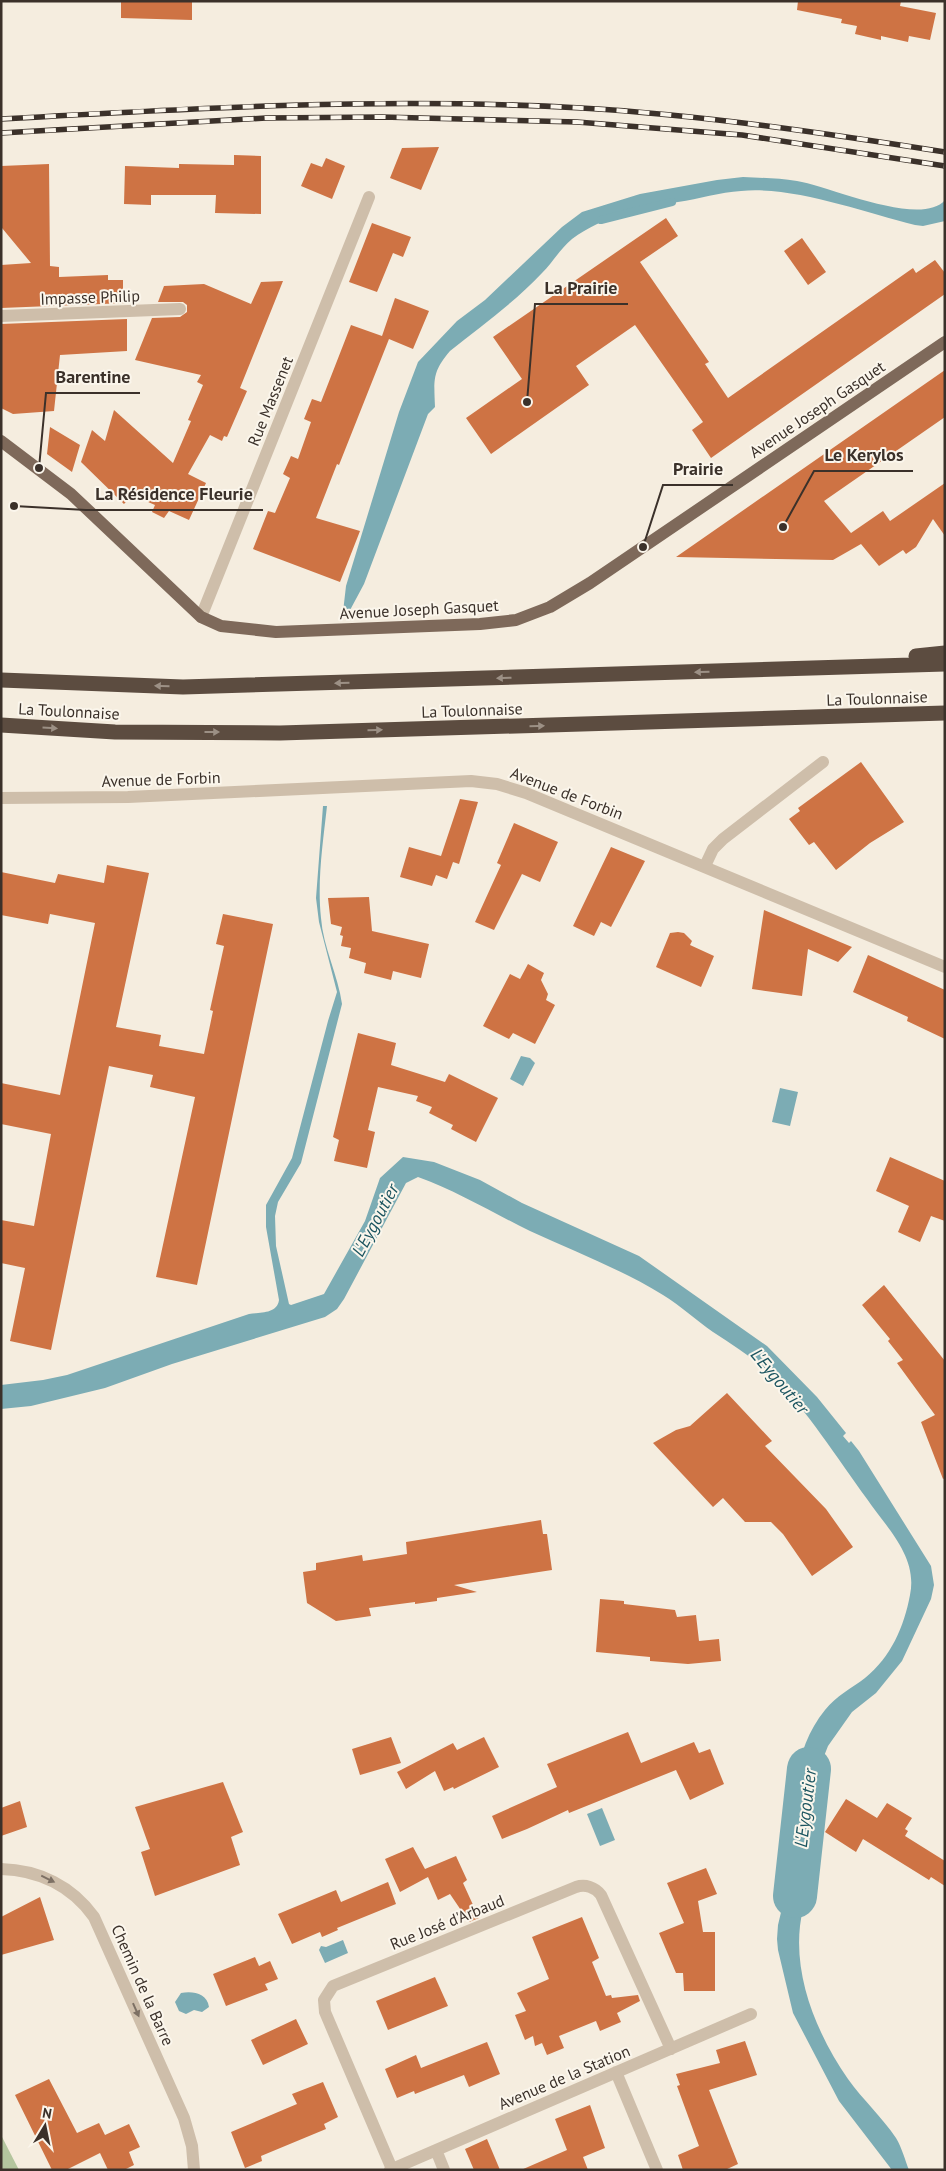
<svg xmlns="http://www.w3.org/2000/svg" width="946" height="2171" font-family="'PT Sans',sans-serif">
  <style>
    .green { fill: #b4c59e }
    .water { fill: #7cacb4 }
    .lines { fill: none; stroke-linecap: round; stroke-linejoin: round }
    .stream { stroke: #7cacb4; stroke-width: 8 }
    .river { stroke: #7cacb4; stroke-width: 44 }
    .building { fill: #ce7344 }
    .minor { stroke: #cebeaa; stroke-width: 12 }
    .major { stroke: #7e695a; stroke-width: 12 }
    .highway { stroke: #5c4c40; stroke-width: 15 }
    .rail-casing { stroke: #3b312a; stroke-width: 5.5 }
    .rail { stroke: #fbf6ec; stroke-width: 4; stroke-dasharray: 11; stroke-linecap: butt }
    .oneway { fill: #9c9085 }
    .oneway2 { fill: #7d7064 }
    .labels { text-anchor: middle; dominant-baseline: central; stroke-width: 4; stroke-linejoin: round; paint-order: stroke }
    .street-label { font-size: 16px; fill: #3b312a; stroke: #fbf6ec }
    .water-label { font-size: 18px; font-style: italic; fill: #1c5560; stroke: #fbf6ec }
    .leader { fill: none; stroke: #3b312a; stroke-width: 2 }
    .callout-dot { fill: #3b312a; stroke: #fbf6ec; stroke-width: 2 }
    .callout-label { font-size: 18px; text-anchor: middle; font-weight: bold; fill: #3b312a; stroke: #fbf6ec; stroke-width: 4; stroke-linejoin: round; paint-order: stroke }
  </style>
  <rect width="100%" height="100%" fill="#f5eddf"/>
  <path class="green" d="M1 2135 19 2170H1Z"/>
  <path class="water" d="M743 177C761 178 779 178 797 181 829 186 921 228 945 200V221L923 226 915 225C862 212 795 186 741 191 720 192 699 199 678 202 640 208 604 216 572 239 560 249 553 262 542 273 515 302 481 326 450 351 432 372 434 380 435 407L428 414 364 584 349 612H343L346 586 399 412 418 362 457 321 485 300 562 227 582 212 640 194 717 180Z
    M323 806H327C323 842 317 881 321 918 323 947 338 975 342 1004L301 1163 278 1202 275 1216 276 1246 289 1304 291 1305 324 1294 365 1221 380 1178 403 1157 434 1162 480 1180 522 1203 639 1256 767 1346 817 1397 846 1433 843 1436 849 1443 851 1441 859 1451 931 1566 934 1585 931 1599 902 1661 876 1693 852 1712 828 1746 815 1779 823 1817 822 1826 790 1832C793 1790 797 1744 825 1710 836 1696 852 1688 865 1678 891 1657 904 1627 910 1595 918 1557 887 1528 867 1499 837 1458 807 1410 771 1374 753 1358 733 1345 713 1332 696 1320 681 1306 663 1295 621 1269 575 1252 530 1231 493 1213 457 1191 418 1177L406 1183 344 1299 337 1309 325 1317 172 1364 105 1388 31 1406 1 1409V1385L43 1380 67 1375 249 1314C261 1312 277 1314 279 1300L266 1227V1205L292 1158 328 1021 337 992 319 922 316 898Z
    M521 1056 530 1058 535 1063 523 1086 510 1079Z
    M780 1088 798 1092 790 1126 772 1122Z
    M602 1808 615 1840 600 1846 587 1814Z
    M820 1833C814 1863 804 1895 800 1926 794 1979 818 2036 848 2079 863 2100 882 2117 896 2138 902 2148 905 2160 909 2170H892L839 2101 793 2013 778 1950 777 1939 778 1925 792 1866 791 1838Z
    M343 1940 348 1953 325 1963 319 1950 321 1946 326 1947Z
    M181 1993C193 1991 207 1993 209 2007L202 2012 194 2010 186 2014 179 2011 175 2002Z"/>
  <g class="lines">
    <path class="stream" d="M601 220 672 202"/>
    <path class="river" d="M795 1896 809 1769"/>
  </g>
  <path class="building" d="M121 1H192V20L121 18Z
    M798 1H901L900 6 936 13 930 40 909 36 908 42 881 36V40L855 34 857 26 841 23 842 19 797 10Z
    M439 147 421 190 390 178 402 148Z
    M234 155 261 156V214L215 213 216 195H151V205L124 204 125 166 179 168V164L234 165Z
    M326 158 345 166 332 199 301 186 311 163 322 167Z
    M49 164 50 266 59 267V277L108 275V280H123V290H126V303L1 308V265L31 263 2 228 1 166Z
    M666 218 678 236 640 262 709 362 705 364 728 398 913 268 916 273 935 260 945 273V294L711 458 692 430 703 422 635 325 576 366 589 385 491 454 466 418 522 379 493 337Z
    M372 223 411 237 403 257 393 253 377 292 349 282Z
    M802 238 826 272 808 285 784 251Z
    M283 281 240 388 247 391 227 437 224 436 222 441 210 435 188 474 206 483 189 520 169 511 164 518 152 512 155 505 132 495 124 504 81 462 92 430 105 441 114 410 173 463 191 421 188 420 203 385 197 382 201 375 135 360 152 318 180 317 187 312V305L183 302H158L164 286 204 284 251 304 261 282Z
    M395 298 429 311 413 349 389 339 339 465 337 464 316 518 360 531 340 582 253 549 268 511 275 513 290 478 283 474 291 456 298 459 311 422 304 419 312 399 321 402 351 325 382 336Z
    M127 319V351L60 355 54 411 13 414 1 408V324Z
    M945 370V417L824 501 851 533 883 511 890 521 945 483V536L933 519 916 547 906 554 903 550 879 566 861 544 833 560 676 557Z
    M50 427 80 445 72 472 47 454Z
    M861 762 904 822 870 843 836 870 814 842 809 845 789 819 800 811 798 808Z
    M460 799 478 802 459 864 453 862 447 879 436 875 432 886 400 877 409 847 441 856Z
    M514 823 558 842 540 882 522 874 494 930 475 922 501 865 497 863Z
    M611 847 645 861 611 927 601 922 594 936 573 926Z
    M107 865 149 873 116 1027 161 1035 159 1046 204 1054 213 1011 210 1010 224 946 216 944 223 914 273 924 197 1285 156 1277 195 1097 150 1087 153 1075 109 1066 51 1350 10 1341 25 1268 1 1263V1220L34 1226 51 1134 1 1124V1083L60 1095 95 923 50 914 48 924 1 915V872L55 883 58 874 104 883Z
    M369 897 372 931 429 944 421 978 393 971 391 980 364 973 366 963 349 958 351 948 341 946 343 936 340 935 342 927 331 924 328 898Z
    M764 910 802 926 852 947 838 962 808 949 802 996 752 989Z
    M678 932 684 933 692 941 690 945 714 956 701 987 656 967 670 933Z
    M868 955 945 990V1039L907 1021 908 1017 853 992Z
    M528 964 544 973 541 980 548 994 546 1000 555 1005 535 1044 513 1033 509 1039 483 1026 510 974 520 979Z
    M358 1033 396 1043 391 1065 445 1082 449 1074 498 1098 476 1142 451 1129 453 1125 429 1113 432 1107 416 1101 418 1096 378 1087 368 1130 375 1132 367 1168 334 1161 339 1140 333 1137Z
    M890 1157 945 1181V1221L931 1216 920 1242 898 1232 909 1206 876 1191Z
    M884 1285 945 1361V1478L943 1479 921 1422 935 1415 897 1363 903 1360 888 1341 890 1339 862 1305Z
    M727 1393 772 1441 765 1446 826 1509 853 1547 812 1576 783 1534 771 1522H745L723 1498 713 1507 653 1443 676 1430 690 1426Z
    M541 1520 543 1534H547L552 1570 454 1585 477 1592 437 1598V1601L415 1604V1602L369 1608 371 1616 336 1621 307 1603 303 1572 316 1570V1563L362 1555 363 1561 407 1554 406 1542Z
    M600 1599 624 1601V1604L675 1610 677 1617 696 1615 699 1641 719 1639 721 1661 688 1664 650 1661V1657L596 1652Z
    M628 1732 641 1763 694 1742 699 1753 710 1749 724 1784 690 1800 676 1770 569 1813 568 1810 527 1829 502 1839 492 1816 557 1787 547 1764Z
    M391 1737 401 1763 360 1775 352 1749Z
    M484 1737 499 1767 454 1789 453 1787 444 1791 435 1771 406 1789 397 1772 453 1743 457 1750Z
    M223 1782 243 1832 231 1837 240 1865 155 1896 141 1852 150 1849 135 1807Z
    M846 1799 877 1818 887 1803 912 1818 905 1829 908 1831 905 1836 945 1861V1886L931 1877 929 1880 863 1839 856 1852 825 1832Z
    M20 1801 27 1827 1 1836V1808Z
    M413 1847 425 1869 456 1856 467 1880 463 1883 479 1918 469 1922 450 1894 438 1900 428 1877 400 1892 385 1859Z
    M706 1868 717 1894 698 1901 703 1932H715V1991H684L683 1973H676L659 1933 684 1923 667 1883Z
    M388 1882 396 1904 337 1928 338 1930 322 1937 320 1932 292 1944 278 1914 336 1890 341 1902Z
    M40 1897 54 1940 1 1955V1917Z
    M582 1917 599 1958 592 1962 606 1996 611 1995 612 1998 638 1995 640 2001 617 2013 621 2022 600 2031 596 2021 559 2036 564 2048 547 2055 542 2043 535 2046 533 2036 525 2040 515 2015 526 2011 517 1993 549 1979 532 1937Z
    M255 1957 259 1966 270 1961 278 1979 265 1984 268 1990 226 2006 213 1974Z
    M435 1977 448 2006 388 2030 376 2001Z
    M296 2019 308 2044 263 2065 251 2040Z
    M745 2041 757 2075 709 2090 738 2164 725 2170H683L678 2155 699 2146 677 2086 680 2085 676 2074 720 2063 716 2050Z
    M487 2042 500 2074 469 2087 464 2075 415 2094 414 2091 397 2098 385 2069 416 2055 421 2068Z
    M49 2079 77 2133 99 2123 105 2135 129 2124 140 2147 129 2152 134 2165 124 2170H108L100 2153 66 2170H52L15 2095Z
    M323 2082 338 2117 324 2124 326 2129 261 2156 262 2161 245 2168 231 2132 297 2104 292 2094Z
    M590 2105 605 2148 583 2157 588 2170H521L567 2150 555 2119Z
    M487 2139 500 2170H474L465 2149Z"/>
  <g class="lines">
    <path class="minor" d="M1 316 180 309
      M201 617 369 197
      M1 798 128 797 471 781 497 784 526 793 945 967
      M705 866 713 849 723 839 823 762
      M1 1869C39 1870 72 1886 94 1917L184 2118 192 2146 194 2170
      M616 2072 657 2170
      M436 2150 444 2170
      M392 2169 325 2012 324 2000 333 1986 576 1887C585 1884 595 1887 601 1895L671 2049
      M390 2170 751 2014"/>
    <path class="major" d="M1 441 71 494 201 617 221 626 276 632 480 624 516 620 550 607 590 583 945 342"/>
    <path class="highway" d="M916 656 945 653
      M1 680 183 687 945 664
      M1 725 115 732 280 733 945 713"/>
    <defs>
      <path id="rail" d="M1 119C194 108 388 97 581 108 703 115 824 133 945 152
        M1 133 266 118 382 117 577 122 742 135 945 166"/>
    </defs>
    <use href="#rail" class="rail-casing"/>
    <use href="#rail" class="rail"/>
  </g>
  <defs><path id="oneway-solid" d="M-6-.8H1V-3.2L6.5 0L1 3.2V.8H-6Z" transform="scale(1.25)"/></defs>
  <g class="oneway">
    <use href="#oneway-solid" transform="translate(702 672) rotate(178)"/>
    <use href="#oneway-solid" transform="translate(504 678) rotate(178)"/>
    <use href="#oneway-solid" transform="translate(342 683) rotate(178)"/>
    <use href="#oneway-solid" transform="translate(162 686) rotate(-178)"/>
    <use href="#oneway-solid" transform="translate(537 726) rotate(-2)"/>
    <use href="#oneway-solid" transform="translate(50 728) rotate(3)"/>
    <use href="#oneway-solid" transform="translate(375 730) rotate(-1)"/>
    <use href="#oneway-solid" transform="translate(212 732)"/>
  </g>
  <g class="oneway2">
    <use href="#oneway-solid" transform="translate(48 1879) rotate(26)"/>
    <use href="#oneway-solid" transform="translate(136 2010) rotate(66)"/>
  </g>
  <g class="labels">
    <g class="street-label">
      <text transform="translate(90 297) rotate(-2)">Impasse Philip</text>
      <text transform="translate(270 401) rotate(-68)">Rue Massenet</text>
      <text transform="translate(817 409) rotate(-34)">Avenue Joseph Gasquet</text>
      <text transform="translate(419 609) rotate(-3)">Avenue Joseph Gasquet</text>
      <text transform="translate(877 698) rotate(-2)">La Toulonnaise</text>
      <text transform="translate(472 710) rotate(-2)">La Toulonnaise</text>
      <text transform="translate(69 711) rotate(3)">La Toulonnaise</text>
      <text transform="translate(161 779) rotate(-2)">Avenue de Forbin</text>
      <text transform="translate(567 793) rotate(21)">Avenue de Forbin</text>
      <text transform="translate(447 1922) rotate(-22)">Rue José d'Arbaud</text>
      <text transform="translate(143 1985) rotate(66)">Chemin de la Barre</text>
      <text transform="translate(564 2077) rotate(-23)">Avenue de la Station</text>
    </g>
    <g class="water-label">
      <text transform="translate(375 1220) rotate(-62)">L'Eygoutier</text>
      <text transform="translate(780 1381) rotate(50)">L'Eygoutier</text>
      <text transform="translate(805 1808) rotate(-83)">L'Eygoutier</text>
    </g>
  </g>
  <path class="leader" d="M527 402L535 304H628M39 468L46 393H140M783 527L814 471H913M643 547L663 485H733M14 506L86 510H263"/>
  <g class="callout-dot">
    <circle cx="527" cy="402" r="5"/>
    <circle cx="39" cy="468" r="5"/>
    <circle cx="783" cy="527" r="5"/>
    <circle cx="643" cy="547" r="5"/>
    <circle cx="14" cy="506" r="5"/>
  </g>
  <g class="callout-label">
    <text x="581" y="294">La Prairie</text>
    <text x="93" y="383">Barentine</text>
    <text x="864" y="461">Le Kerylos</text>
    <text x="698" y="475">Prairie</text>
    <text x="174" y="500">La Résidence Fleurie</text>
  </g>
  <rect width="946" height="2171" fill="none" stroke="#3b312a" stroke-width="5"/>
  <g transform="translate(45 2126) rotate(10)" stroke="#fbf6ec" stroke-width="4" paint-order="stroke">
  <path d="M0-4L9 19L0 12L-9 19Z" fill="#3b312a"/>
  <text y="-8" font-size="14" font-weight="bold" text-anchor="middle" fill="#3b312a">N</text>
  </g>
</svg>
